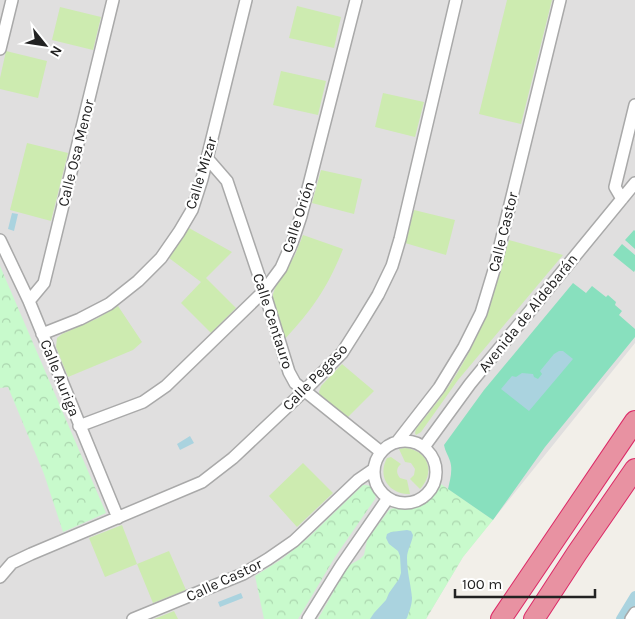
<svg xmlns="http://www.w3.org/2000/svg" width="635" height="619" font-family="Karla,sans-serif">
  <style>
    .residential { fill: #e0dfdf }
    .grass { fill: #cdebb0 }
    .park { fill: url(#park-crowns) }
    .pitch { fill: #88e0be }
    .water { fill: #aad3df }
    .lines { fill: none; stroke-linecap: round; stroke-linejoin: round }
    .canal { stroke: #aad3df; stroke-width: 10 }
    .minor-casing { stroke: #a9a9a9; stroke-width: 14 }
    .motorway-casing { stroke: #dc2a67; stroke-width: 22 }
    .minor { stroke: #fff; stroke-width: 11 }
    .motorway { stroke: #e892a2; stroke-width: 20 }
    .labels { text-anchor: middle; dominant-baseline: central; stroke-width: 4.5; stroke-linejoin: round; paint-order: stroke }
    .street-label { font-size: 15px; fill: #222; stroke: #fff }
  </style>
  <defs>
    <pattern id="park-crowns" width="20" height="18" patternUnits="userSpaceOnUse" patternTransform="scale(1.25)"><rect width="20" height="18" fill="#c8facc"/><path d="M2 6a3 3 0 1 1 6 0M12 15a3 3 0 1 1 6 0" fill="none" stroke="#acd6af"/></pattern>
  </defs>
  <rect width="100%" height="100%" fill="#f2efe9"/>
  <path class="residential" d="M0 0H635V343L463 557 426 619H0Z"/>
  <path class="grass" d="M507 0H552L521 124 479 114Z
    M297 6 341 17 334 48 289 38Z
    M60 7 101 17 93 50 52 40Z
    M6 51 47 61 38 98 0 89V78Z
    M281 71 326 81 318 115 273 105Z
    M383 93 424 102 415 137 375 127Z
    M27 143 68 153 51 221 10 210Z
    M321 170 362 179 354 214 312 203Z
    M414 210 455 220 446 255 405 243Z
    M189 228 232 252 206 278 236 308 211 333 181 303 201 282 169 258Z
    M303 235 343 249C328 287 312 310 285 339L273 303V294L275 288 295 255Z
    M509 240 563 255 458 380 421 432 416 435 415 433 416 429C431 410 447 391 459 370 484 330 496 285 509 240Z
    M118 306 142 342 133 350 68 377 56 347 57 338 62 334 98 318Z
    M342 364 374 391 346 419 320 398 319 392 321 386Z
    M405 448C428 450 436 472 420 489L410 479 414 475 415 469 411 463 405 462 399 449Z
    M391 457 401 464C396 468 396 473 400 478L407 480 410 494C389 494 377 477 387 458Z
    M303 463 333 493 297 527 269 496Z
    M122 525 137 564 169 551 186 590 153 603 137 564 105 577 89 538Z
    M174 611 178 619H154Z"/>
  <path class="park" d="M0 266 106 513 63 532 44 474 8 387 0 388Z
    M441 484 493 520 463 557 426 619H318L348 566 360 559 364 555 367 540 389 510C395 507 398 508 405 508 423 508 433 498 441 484Z
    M363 485C372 484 378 490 375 499L335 557 298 619H264L255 576 282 559 307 539Z"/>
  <path class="pitch" d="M634 230 635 231V249L625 240Z
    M622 244 635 255V270L634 272 613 255Z
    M573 283 586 293 592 286 606 297 608 295 616 302 615 305 622 311 619 315 635 329V337L545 447 493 520 448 489C450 480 453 470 450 461 448 455 445 451 444 445L484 390Z"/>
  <path class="water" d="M12 213 18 214 14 231 8 229Z
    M559 351H563L573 359 529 411 501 389 512 376 516 377 522 373 533 374 534 377 538 379 542 374 540 371 554 354Z
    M190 436 194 443 180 450 177 444Z
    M407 530 411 531 413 535C412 543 407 550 407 558 407 572 411 585 412 598 412 605 409 612 407 618L406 619H370L374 613 386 600 389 593 399 579 401 573 400 556 398 551 389 544 386 538 387 534 391 532Z
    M241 593 243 598 220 607 218 602Z"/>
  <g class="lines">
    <path class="canal" d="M621 619 635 596"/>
    <defs>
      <path id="minor" d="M0 49 12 0
        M207 158 227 181 264 291 289 372 295 383 381 452
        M622 199 615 187 635 105
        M0 240 29 301 118 518
        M29 301 44 283 113 0
        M42 334 80 319 109 304 138 281 161 258 179 232 192 210 202 179 246 0
        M79 426 143 402 166 386 264 291 281 268 292 243 301 216 356 0
        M374 472a31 31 0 1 1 62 0a31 31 0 1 1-62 0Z
        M397 442 439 388 464 347 481 313 494 270 560 0
        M424 447 470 384 635 183
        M0 577 12 563 31 554 202 482 233 458 304 391 342 353 361 323 378 295 392 266 400 239 456 0
        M133 619 243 574 268 559 294 541 314 522 358 480 374 469
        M308 619 341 566 388 498
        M631 619 635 613"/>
      <path id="motorway" d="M501 619 635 421
        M534 619 577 553 635 469"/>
    </defs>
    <use href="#minor" class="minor-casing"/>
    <use href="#motorway" class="motorway-casing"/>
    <use href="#minor" class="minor"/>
    <use href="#motorway" class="motorway"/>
  </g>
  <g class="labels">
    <g class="street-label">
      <text transform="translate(76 153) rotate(-76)">Calle Osa Menor</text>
      <text transform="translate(201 173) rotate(-73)">Calle Mizar</text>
      <text transform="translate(298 217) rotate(-72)">Calle Orión</text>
      <text transform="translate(503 232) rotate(-76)">Calle Castor</text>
      <text transform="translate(528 313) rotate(-51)">Avenida de Aldebarán</text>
      <text transform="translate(273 321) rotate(72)">Calle Centauro</text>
      <text transform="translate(315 377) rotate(-46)">Calle Pegaso</text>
      <text transform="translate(60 378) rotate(68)">Calle Auriga</text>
      <text transform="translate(224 580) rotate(-25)">Calle Castor</text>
    </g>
  </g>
  <g transform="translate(45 45) rotate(120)" stroke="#ffffff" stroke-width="4" paint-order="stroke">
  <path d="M0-4L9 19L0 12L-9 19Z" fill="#222222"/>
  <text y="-8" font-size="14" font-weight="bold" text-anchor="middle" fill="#222222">N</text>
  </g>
  <path d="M455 589v8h140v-8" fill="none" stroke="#222222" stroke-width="2.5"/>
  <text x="462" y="589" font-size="15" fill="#222222" stroke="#ffffff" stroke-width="4" paint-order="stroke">100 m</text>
</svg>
